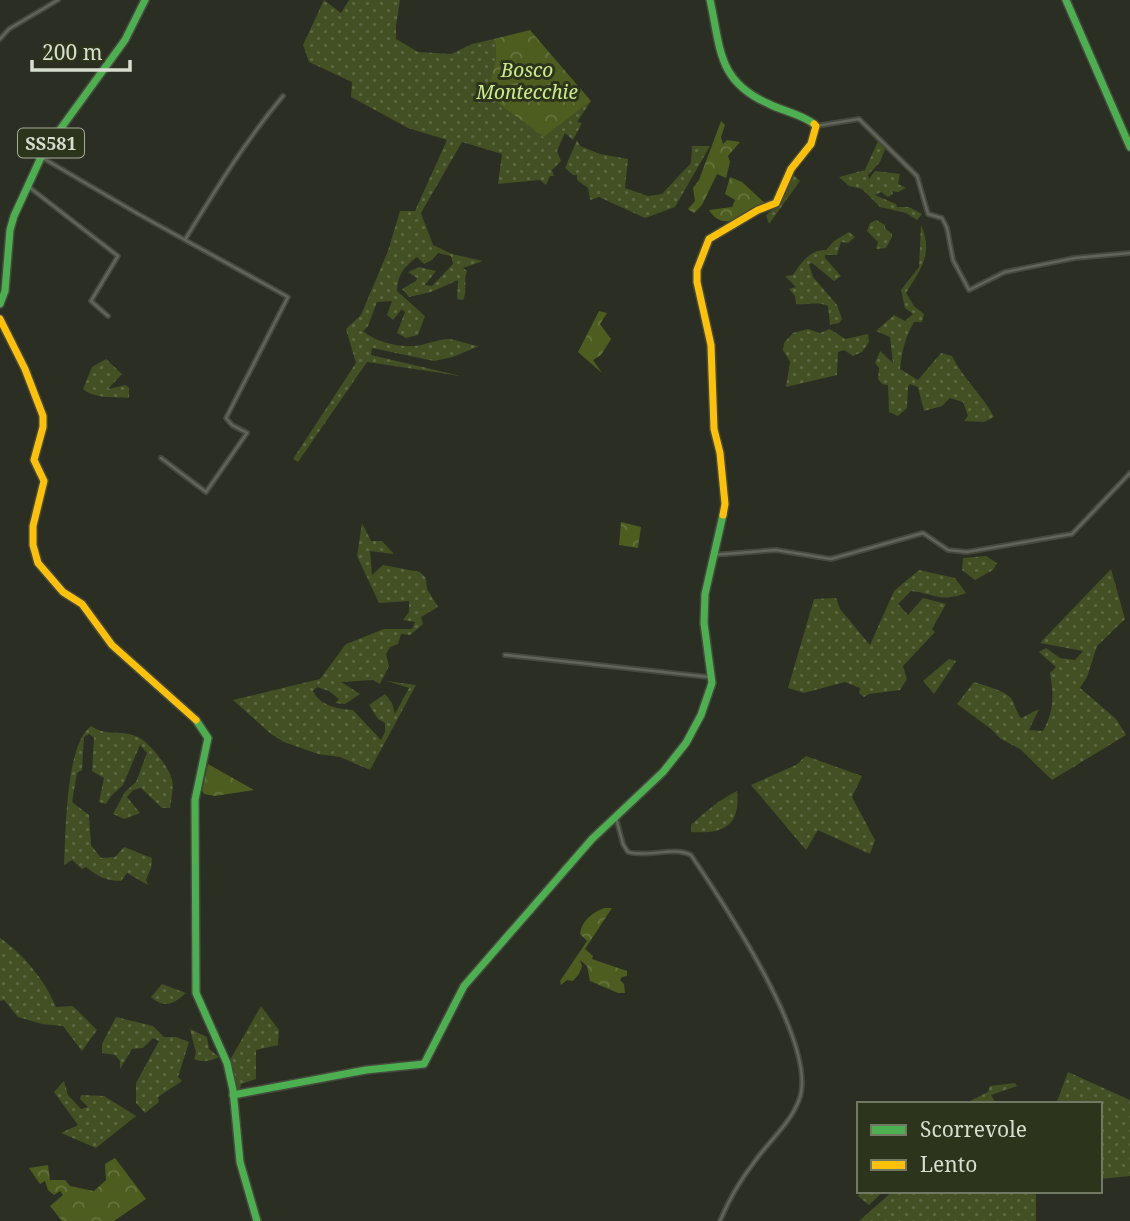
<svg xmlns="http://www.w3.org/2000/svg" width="1130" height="1221" font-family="'Noto Serif',serif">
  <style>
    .grass { fill: url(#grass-dots) }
    .forest { fill: url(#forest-crowns) }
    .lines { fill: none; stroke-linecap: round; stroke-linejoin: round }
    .street-casing { stroke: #464a3e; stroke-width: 6 }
    .fast-casing { stroke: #464a3e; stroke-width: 10 }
    .slow-casing { stroke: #464a3e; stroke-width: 10 }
    .street { stroke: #61645a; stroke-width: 2.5 }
    .fast { stroke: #4caf50; stroke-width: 7 }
    .slow { stroke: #ffc107; stroke-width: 7 }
    .labels { text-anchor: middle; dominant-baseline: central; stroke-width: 6; stroke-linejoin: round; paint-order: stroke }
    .shield { fill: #2d341c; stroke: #a5ab99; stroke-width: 2 }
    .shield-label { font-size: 18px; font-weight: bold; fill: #d8decf }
    .park-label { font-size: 19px; font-style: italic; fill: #cfec8b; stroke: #2d341c }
  </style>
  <defs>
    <pattern id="grass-dots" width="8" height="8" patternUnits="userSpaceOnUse" patternTransform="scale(1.75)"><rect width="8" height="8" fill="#435023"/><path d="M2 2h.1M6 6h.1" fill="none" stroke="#5d6942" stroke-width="1.8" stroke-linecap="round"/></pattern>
    <pattern id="forest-crowns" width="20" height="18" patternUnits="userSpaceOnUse" patternTransform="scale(1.75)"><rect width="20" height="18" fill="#4d5d1f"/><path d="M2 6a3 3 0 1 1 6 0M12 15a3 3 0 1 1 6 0" fill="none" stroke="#66743e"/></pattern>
  </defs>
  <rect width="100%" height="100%" fill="#2b2e22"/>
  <path class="grass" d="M324 0 341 13 349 0H400L396 26V39L418 52 451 54 472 44 494 39C500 59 491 75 485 94L544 137 591 101 577 122 582 123 573 140 565 133 557 151 561 161 552 170 554 176H550L546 185 540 180 498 184 502 154 462 142 421 213 433 245 452 254 483 261 463 268 467 271C463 282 468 289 463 300L457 299 458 280 431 292 409 297 402 289 416 281 417 278 408 272 419 267 436 271 425 285 432 286 453 264 451 256 438 253 432 260 424 264 417 257C404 267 398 274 397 291L425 316 418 335 406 338 397 333 405 312 402 309 393 320 387 315 392 301 377 302 368 326 363 331C375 342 398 347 414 346 425 345 436 340 447 339 457 339 468 345 479 346L453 357 434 361 372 348 371 355 461 376 367 362 298 462 293 459 356 363 346 329 361 315 388 251 400 211H415L447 140 408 128 351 97 352 82 309 62 303 45Z
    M577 140 580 146 600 154 628 159 625 188 648 196 662 194 691 163 692 146H710L675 207 645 218 599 197 590 200 588 188 577 180V175H573L565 168Z
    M878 141 885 149 880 162 868 175 869 179 875 171 900 174 898 184 906 188 898 192 892 191 893 194 888 197 881 192 875 195 896 204 897 207H909L922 214 917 220 906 213 880 207 862 189 849 186 839 177 865 170Z
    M793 174 800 181 769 224 766 215 778 205Z
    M876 220 885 225V228L892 234V237L886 248 876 249 878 242 867 231 870 223Z
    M921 225C934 254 920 270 906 293L914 306 924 314 922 322H914C905 337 902 352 900 369L918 380 941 353 952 356C963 379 982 394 994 417L984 422 964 421 968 416 963 402 950 398 942 406 924 411 918 387 910 384 908 387 907 408 898 416 889 412 888 385 882 384 878 379 879 368 875 363 880 351 893 363 890 337 876 331 894 315 905 321 913 314 905 308 901 290 919 267Z
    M849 232 855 237 848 243 841 242 837 255H825V258L841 276 834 281 812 263 809 264 813 277 837 305 842 319 839 323 830 325 828 306C818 301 808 305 796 304L795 296 789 289 796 287 785 276 793 275C802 262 809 250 826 250L834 241Z
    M808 329 820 333 830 329 845 339 868 334 869 342 862 352 853 356 844 350 838 352 837 375 786 387 790 362 783 350 784 343 793 333Z
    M106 359 122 374 108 389 126 385 129 388V398C115 397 94 399 83 389L92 367Z
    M362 523 371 541H382L394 554 370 551 372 575 383 565 420 572 426 578 427 589 438 607 421 617 423 624 410 635 401 634 398 644 390 647 386 654 389 666 380 684 373 680 341 682 360 694 345 704 335 703 339 699 329 691 317 687 313 691C320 706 338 709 353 710L381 740 385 732V723L378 719 369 705 385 694 392 703 395 714 409 688 387 681 416 685 370 770 340 757 318 754 284 742 271 734 233 700 320 679 346 644 384 629H412L415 622 403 620 409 612V601L379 603 357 556Z
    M986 556 997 563 993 570 975 580 962 570 963 558Z
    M1111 569 1125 619 1097 646 1087 677 1080 688 1116 719 1126 735 1052 780 1020 749 1001 739 991 729 957 704 974 682C985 686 1004 690 1011 698 1015 704 1016 712 1021 718L1039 709 1029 730 1043 731C1054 711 1054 696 1050 673L1056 667 1039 652 1046 648 1060 658 1075 660 1083 651 1040 643Z
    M919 570 955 578 966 593C938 603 937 594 911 591L898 604 908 615 923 598 946 604 932 629 935 632 903 666 907 679 900 690 869 694 864 697 859 693 860 688 845 682 804 693 788 688 814 599 836 598 840 609 870 645 894 591Z
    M949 659 956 661 955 663 934 694 923 681Z
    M91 726C107 737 121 729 138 737 149 742 170 768 172 780 174 788 171 800 170 808H162L141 788 133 790 127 797 140 813 124 819 113 814 125 792 136 782 147 753 140 745 123 785 111 796 106 804 99 802 104 778 92 771 94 738 89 734 84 737 82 770 77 773 72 802 89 815 91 845 101 858 115 857 124 847 152 858 151 868 146 880 148 885 127 873 121 881C106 881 97 876 86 867L82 869 72 860 64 865C66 834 65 745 91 726Z
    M806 756 862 776 852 797 875 840 870 854 818 830 806 850 751 785 796 765Z
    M737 791C741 827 722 834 691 832V825C706 811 719 800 737 791Z
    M0 938C23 954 45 980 56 1007L73 1006 97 1030 82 1051 63 1026 42 1024 18 1017 4 1000 0 1001Z
    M162 984 186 993C174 1004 164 1009 151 997Z
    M261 1006 279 1030 278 1045 256 1050V1079L241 1084 240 1091H238L230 1060Z
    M116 1017 153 1026 164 1037H176L189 1042 178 1077 182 1081 158 1097 159 1102 145 1113 136 1103V1083L159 1041 153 1038 143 1048 132 1049 120 1069V1061L115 1055 102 1053V1044Z
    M190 1029 207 1037 209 1049 219 1057C211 1061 202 1063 194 1059L196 1053Z
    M1068 1072 1130 1100V1176L1100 1179V1104H1056Z
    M64 1081 68 1095 81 1109 88 1107 80 1099 81 1095 104 1096 136 1116 96 1148 61 1133 78 1125 54 1092Z
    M1015 1083 1017 1086 991 1095 996 1104H964L988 1092 990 1086Z
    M861 1191H884L869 1205 858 1196Z
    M893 1191H914V1194L1036 1191V1221H859Z"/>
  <path class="forest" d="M530 30 591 101 544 137 485 94C491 75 500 59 494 39Z
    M721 121 725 125 721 137 723 144 727 140 740 142 728 156 730 162 726 178 717 174 702 205 694 213 688 209 695 201 693 188 699 180Z
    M730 177 742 182 766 204C749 214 723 234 709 210L732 207 735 200 725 194Z
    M599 311 607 313 600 324 611 339 601 355 593 360 602 373 578 352Z
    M621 522 641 527 638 548 619 545Z
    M208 764 254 790 215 796 204 794 202 790Z
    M604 908H612L585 949 593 956 592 959 627 971V976L622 977 620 980 624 984 625 993H618L590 981 587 966 580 960 582 966 579 974 573 981 567 980 561 985 560 981 587 941 580 934C582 920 592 913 604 908Z
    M115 1158 146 1199 114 1221H62L50 1206 63 1195 60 1191 54 1195 48 1190 45 1181 40 1184 29 1168 48 1165 50 1180H65L70 1186 94 1191 106 1180 105 1164Z"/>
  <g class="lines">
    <defs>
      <path id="street" d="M0 39 9 29 58 0
        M816 126 859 119 917 176 928 214 942 218 947 228 953 260 969 290 1005 272 1075 258 1130 253
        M41 157 140 215 288 297 226 418 232 425 247 433 206 492 161 458
        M29 187 118 256 91 301 108 316
        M186 238C216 189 246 140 283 96
        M712 555 776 550 831 559 923 533 948 550 967 552 1072 534 1130 473
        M505 655 709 677
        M616 818 623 844 628 852C648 858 673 846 691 855 722 901 820 1046 799 1100 790 1124 769 1141 755 1161 741 1179 729 1199 720 1221"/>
      <path id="fast" d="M710 0C721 49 717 81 769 104 783 111 801 114 814 124
        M1066 0 1130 147
        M0 304 5 291 10 230 14 216 43 153 125 40 145 0
        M196 720 208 738 195 800 196 993 227 1063 233 1090 240 1162 257 1221
        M233 1095 366 1070 424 1064 464 986 592 839 663 772 686 743 701 715 712 683 704 623 705 594 723 515"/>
      <path id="slow" d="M0 319 25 369 43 416V427L34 460 44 481 33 526V545L38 563 63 592 82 604 112 645 196 720
        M723 515 725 504 720 453 714 429 711 345 697 282V270L709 239 758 210 776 203 791 169 811 144 816 126 814 124"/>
    </defs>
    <use href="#street" class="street-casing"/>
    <use href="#fast" class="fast-casing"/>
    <use href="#slow" class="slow-casing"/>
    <use href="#street" class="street"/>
    <use href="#fast" class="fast"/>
    <use href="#slow" class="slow"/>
  </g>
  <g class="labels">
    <rect class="shield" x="18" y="128.5" width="66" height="29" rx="5"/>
    <g class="shield-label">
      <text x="51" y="143">SS581</text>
    </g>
    <g class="park-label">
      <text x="527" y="70">Bosco<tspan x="527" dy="22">Montecchie</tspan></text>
    </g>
  </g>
  <rect x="857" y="1102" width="245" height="91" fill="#2d341c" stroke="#717864" stroke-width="2"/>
  <rect x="871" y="1125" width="35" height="10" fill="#4caf50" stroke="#717864" stroke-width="2"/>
  <text x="920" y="1137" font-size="21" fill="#d8decf">Scorrevole</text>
  <rect x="871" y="1160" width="35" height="10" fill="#ffc107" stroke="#717864" stroke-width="2"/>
  <text x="920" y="1172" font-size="21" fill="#d8decf">Lento</text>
  <path d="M32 60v10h98v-10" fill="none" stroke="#d8decf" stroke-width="3.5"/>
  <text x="42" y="60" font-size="21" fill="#d8decf" stroke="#2d341c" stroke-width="5" paint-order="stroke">200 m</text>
</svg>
